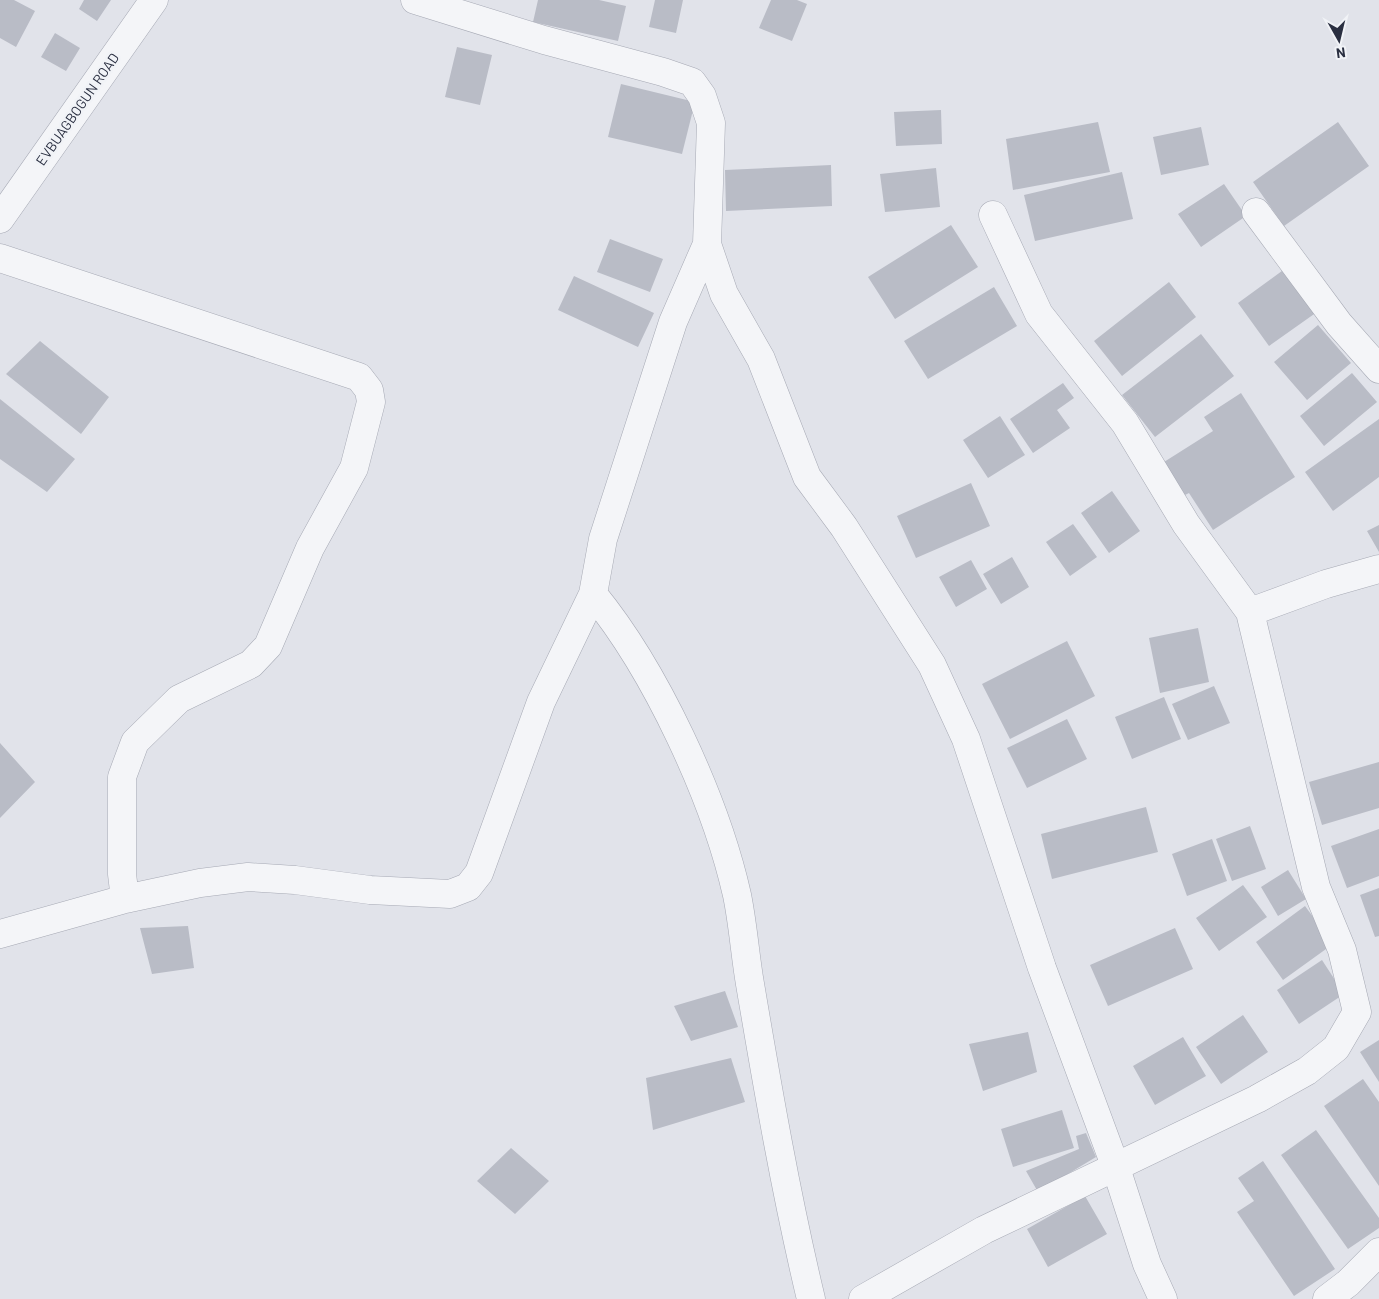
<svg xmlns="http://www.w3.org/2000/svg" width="1379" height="1299" font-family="Barlow,sans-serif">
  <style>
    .building { fill: #b9bcc6 }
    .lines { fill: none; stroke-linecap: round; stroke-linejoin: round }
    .street-casing { stroke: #a6a9b4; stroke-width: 29 }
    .street { stroke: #f4f5f8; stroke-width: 28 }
    .labels { text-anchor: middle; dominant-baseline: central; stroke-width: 5; stroke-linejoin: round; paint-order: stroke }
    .street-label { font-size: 14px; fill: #2a2f41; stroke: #f1f3f7 }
  </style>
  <rect width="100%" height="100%" fill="#e1e3ea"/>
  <path class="building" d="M0 0H14L35 11 16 47 0 38Z
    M84 0H111L97 21 79 9Z
    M538 0H599L626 6 618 41 533 22Z
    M655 0H683L676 33 649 27Z
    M771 0H797L807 4 792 41 759 28Z
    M55 33 80 48 66 71 41 57Z
    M457 47 492 55 480 105 445 97Z
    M621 84 695 102 682 154 608 137Z
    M941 110 942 144 896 146 894 112Z
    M1098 122 1110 172 1013 190 1006 139Z
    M1338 122 1369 166 1284 226 1253 182Z
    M1201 127 1209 165 1161 175 1153 137Z
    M831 165 832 206 726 211 725 170Z
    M936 168 940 207 885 212 880 174Z
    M1122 172 1133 219 1035 241 1024 195Z
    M1224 184 1246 216 1201 247 1178 214Z
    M951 225 978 267 895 319 868 277Z
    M610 239 663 259 650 292 597 272Z
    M1286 268 1317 312 1269 346 1238 303Z
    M574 276 654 313 638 347 558 310Z
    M1169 282 1196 317 1122 376 1094 341Z
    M994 287 1017 326 928 379 904 341Z
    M1318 325 1351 363 1307 400 1274 362Z
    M1201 334 1234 376 1155 437 1122 395Z
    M40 341 109 397 81 434 6 374Z
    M1352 373 1377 402 1324 446 1300 416Z
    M1063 383 1074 398 1057 410 1070 428 1033 453 1010 419Z
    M1241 393 1295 477 1213 530 1189 493 1185 495 1164 462 1213 431 1204 417Z
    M0 399 75 459 47 492 0 459Z
    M1000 416 1025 455 988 478 963 440Z
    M1379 419V477L1333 511 1305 472Z
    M971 483 990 526 916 558 897 516Z
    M1112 491 1140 531 1109 553 1081 513Z
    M1073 524 1097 557 1070 576 1046 542Z
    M1379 525V552L1367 531Z
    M1012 557 1029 587 1001 604 983 574Z
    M971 560 987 589 956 607 939 577Z
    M1198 628 1209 682 1160 693 1149 638Z
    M1067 641 1095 696 1010 739 982 684Z
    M1214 686 1230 723 1188 740 1172 704Z
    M1164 697 1181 739 1132 759 1115 717Z
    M1067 719 1087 759 1027 788 1007 748Z
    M0 743 35 782 0 818Z
    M1379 762V808L1322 825 1309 782Z
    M1146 807 1158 852 1052 879 1041 834Z
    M1250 826 1266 869 1232 881 1216 839Z
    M1379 829V876L1347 888 1331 846Z
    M1212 839 1227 881 1187 896 1172 854Z
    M1288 870 1306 899 1278 916 1261 887Z
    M1243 885 1267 917 1219 951 1196 918Z
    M1379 888V936L1375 937 1360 895Z
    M1305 906 1333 944 1283 980 1256 942Z
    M188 926 194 968 152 974 140 928Z
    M1175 928 1193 969 1108 1006 1090 965Z
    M1322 960 1344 994 1299 1024 1277 990Z
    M725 991 738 1027 691 1041 674 1006Z
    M1243 1015 1268 1052 1221 1084 1196 1047Z
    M1028 1032 1037 1072 983 1091 969 1044Z
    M1183 1037 1206 1076 1155 1105 1133 1066Z
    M1379 1040V1082L1360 1052Z
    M731 1058 745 1102 653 1130 646 1078Z
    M1363 1079 1379 1102V1186L1324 1106Z
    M1062 1110 1074 1148 1013 1167 1001 1129Z
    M1316 1130 1379 1218V1228L1348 1249 1281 1155Z
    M1086 1133 1096 1157 1038 1192 1026 1171 1079 1149 1076 1136Z
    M511 1148 549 1181 515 1214 477 1181Z
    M1263 1161 1335 1269 1294 1296 1237 1212 1254 1201 1238 1178Z
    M1085 1196 1107 1234 1048 1267 1027 1229Z"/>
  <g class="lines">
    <defs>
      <path id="street" d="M415 0 544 40 663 72 692 82 702 96 711 123 707 244 724 294 761 359 807 477 844 527 932 665 966 739 1042 968 1116 1168 1147 1264 1163 1299
        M1256 212 1339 324 1379 369
        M0 219 154 0
        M707 244 673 322 603 539 593 594C656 671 715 798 737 895 743 924 745 955 750 984 768 1090 786 1195 811 1299
        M0 258 359 377 369 390 371 402 354 468 310 548 268 646 251 664 179 699 135 742 122 777V874L125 899 0 934
        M1250 612 1326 584 1379 569
        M125 899 200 883 248 877 295 880 370 890 450 894 468 887 479 873 541 702 593 594
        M863 1299 984 1230 1257 1099 1307 1071 1336 1048 1357 1012 1342 950 1316 887 1250 612 1186 524 1125 423 1039 314 993 215
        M1327 1299 1348 1283 1379 1252"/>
    </defs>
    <use href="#street" class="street-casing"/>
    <use href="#street" class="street"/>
  </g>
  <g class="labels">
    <g class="street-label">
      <text transform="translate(77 109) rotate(-55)">EVBUAGBOGUN ROAD</text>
    </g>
  </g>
  <g transform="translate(1339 40) rotate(172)" stroke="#f1f3f7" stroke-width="4" paint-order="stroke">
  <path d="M0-4L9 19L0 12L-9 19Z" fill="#2a2f41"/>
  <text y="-8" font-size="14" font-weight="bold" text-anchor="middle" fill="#2a2f41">N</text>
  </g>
</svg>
